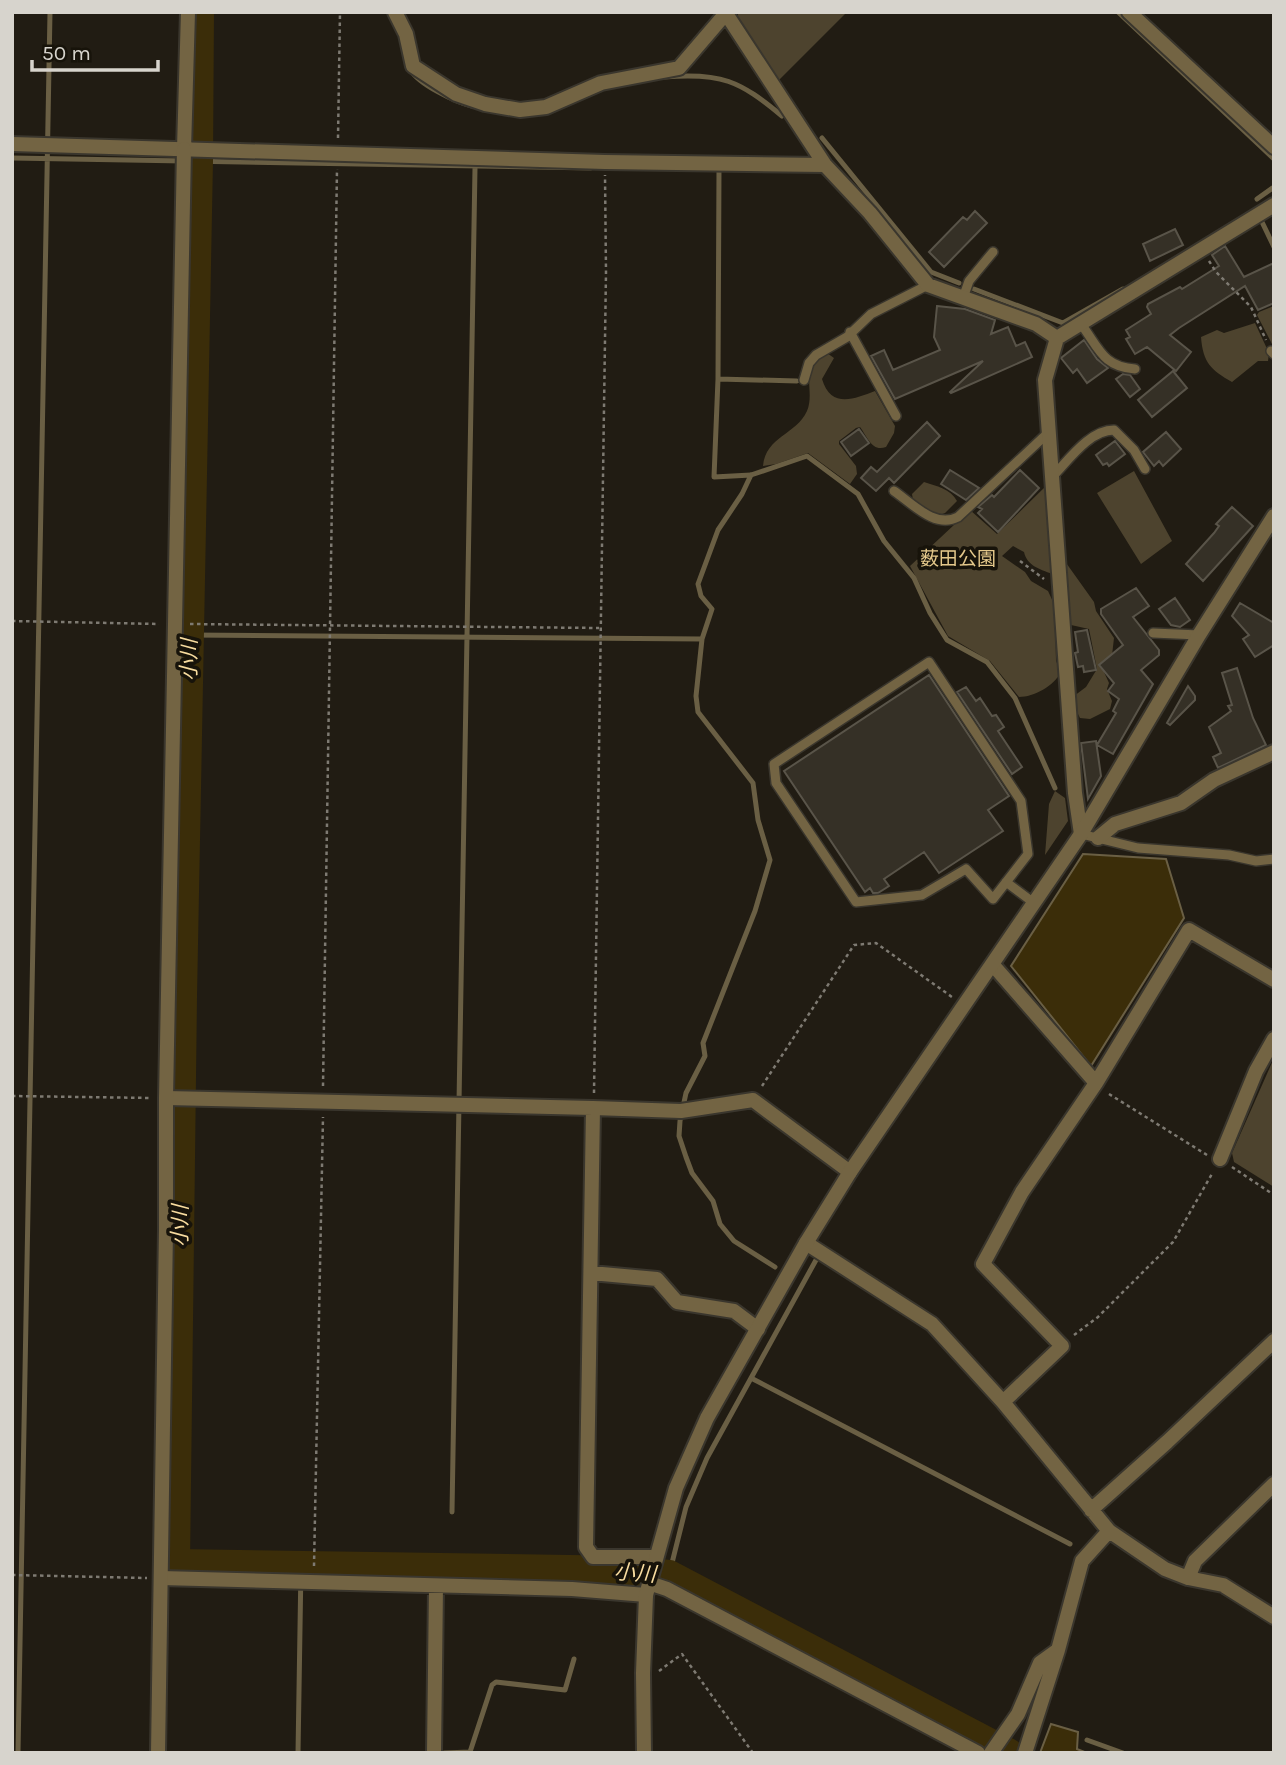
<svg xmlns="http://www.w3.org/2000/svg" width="1286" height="1765" font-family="Karla,'Noto Sans JP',sans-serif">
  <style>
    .green { fill: #4d432e }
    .water { fill: #3b2d09; stroke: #6a5f44; stroke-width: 2 }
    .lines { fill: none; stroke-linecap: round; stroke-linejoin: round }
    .stream { stroke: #6a5f44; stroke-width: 5 }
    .river { stroke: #3b2d09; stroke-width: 30 }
    .building { fill: #353026; stroke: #595449; stroke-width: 2 }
    .service-casing { stroke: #3a362d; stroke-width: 12 }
    .minor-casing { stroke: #3a362d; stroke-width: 18 }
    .tertiary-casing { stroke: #3a362d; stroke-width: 18 }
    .path { stroke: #7e7a72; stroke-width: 2.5; stroke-dasharray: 3.5 3.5; stroke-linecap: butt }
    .service { stroke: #736443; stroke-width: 9 }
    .minor { stroke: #736443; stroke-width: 14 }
    .tertiary { stroke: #736443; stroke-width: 14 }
    .labels { text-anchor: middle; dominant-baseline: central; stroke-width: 7; stroke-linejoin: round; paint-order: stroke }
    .park-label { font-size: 19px; fill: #e4c88b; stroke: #17130a }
    .water-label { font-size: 21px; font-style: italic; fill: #f8dc9f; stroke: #17130a }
  </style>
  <rect width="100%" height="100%" fill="#211c13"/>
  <path class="green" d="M738 12H847L779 80 738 18Z
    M1274 306V348L1257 315 1259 312Z
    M1255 323 1269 353 1268 361H1258L1232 382C1211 370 1203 363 1201 337L1217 330 1224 333Z
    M827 353 834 358 822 379C831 409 854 399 875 391L895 426 894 433 886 447C872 452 868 438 860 427L856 428 839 441V444L856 466 857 474 850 484 808 453 776 464 763 466C766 436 796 435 807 411 816 390 797 365 827 353Z
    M1134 471 1172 541 1141 564 1097 493Z
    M924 482C936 486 951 489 957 501L945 513 936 516 913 500 912 494Z
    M1047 485 1052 574C1040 569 1027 566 1024 552L1013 546 1002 556 1025 572 1031 581 1048 591 1055 606 1056 661 1061 672C1054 686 1034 697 1019 697L990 661 948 636 910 566 970 510 997 534Z
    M1064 560 1094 602 1096 611 1114 638 1111 664 1104 672 1109 683 1107 689 1112 701 1110 709 1090 719 1080 718 1076 710 1074 696 1086 687 1097 669 1089 629 1071 625 1068 619Z
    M1055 791 1065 798 1068 821 1045 855 1049 804Z
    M1274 1058V1187L1234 1162 1232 1153Z"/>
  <path class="water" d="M1083 854 1166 859 1184 918 1091 1066 1011 966Z
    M1051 1724 1078 1732 1077 1749 1087 1753H1040Z"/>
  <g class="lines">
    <path class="stream" d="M1118 12 1274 159
      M410 69C418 84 455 102 472 106
      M664 77C721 72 740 81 782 116
      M822 138 931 272 959 283
      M12 158 591 168
      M713 169H719L718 379 714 477 751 475 807 456 858 494 884 541 914 578 930 613 947 640 987 662 1015 698 1055 788
      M1257 199 1274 187
      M1262 222 1274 247
      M974 289 1063 323 1123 289
      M718 379 797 381
      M751 475 742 494 718 530 698 584 701 596 712 609 702 639 696 696 698 712 753 783 758 820 770 860 755 911 703 1043 705 1056 686 1093 680 1121 679 1136 686 1157 692 1173 713 1201 720 1224 734 1241 775 1267
      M190 635 702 639
      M751 1378 1070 1544
      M452 1512 475 168
      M669 1575 686 1507 707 1458 816 1260
      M1087 1740 1123 1753
      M18 1753 50 12
      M298 1753 301 1566
      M444 1753 470 1752 492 1685 496 1682 565 1690 574 1659"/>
    <path class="river" d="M199 12 198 161 182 997 175 1564 633 1571 669 1575 1008 1753"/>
  </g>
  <path class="building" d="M975 211 987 223 944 267 929 252 963 217 967 220Z
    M1175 229 1183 245 1150 261 1143 244Z
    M1225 246 1244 277 1274 263V303L1258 310 1245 286 1179 328 1170 335 1191 352 1176 371 1147 347 1135 354 1126 339 1130 337 1126 330 1151 314 1147 307 1148 304 1180 287 1182 289 1219 266 1212 255Z
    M937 306 965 309 995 320 991 334 1008 327 1016 346 1025 342 1032 357 951 393 950 392 983 361 895 399 871 356 884 350 893 370 940 350 934 337Z
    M1084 340 1097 359 1108 368 1087 383 1077 369 1073 373 1061 358Z
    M1173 371 1187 388 1152 417 1138 400Z
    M1123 374 1130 375 1140 389 1130 397 1116 379Z
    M927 422 940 436 894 483 889 478 876 491 861 478 871 467 877 472Z
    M859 429 869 443 851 456 841 442Z
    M1166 432 1181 449 1163 466 1159 461 1154 466 1143 452Z
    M1115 441 1125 454 1109 466 1107 463 1103 465 1096 455Z
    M950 470 979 488 966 500 941 484Z
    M1020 470 1039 488 998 532 978 513 982 509 978 507 992 495 994 497Z
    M1232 507 1253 526 1203 581 1186 564 1214 533 1219 526 1216 524Z
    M1136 588 1149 606 1133 617 1159 650V655L1141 670 1153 684 1113 754 1097 745 1116 713 1113 711 1119 699 1108 691 1114 683 1099 665 1123 645 1101 614V609Z
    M1175 598 1190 620 1180 627 1171 625 1159 609Z
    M1240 603 1274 623V645L1255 657 1243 639 1249 635 1232 616Z
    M1087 630 1096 670 1084 672 1083 666 1078 667 1075 653 1078 652 1075 632Z
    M1237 668 1253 718 1266 745 1218 768 1213 757 1221 753 1209 727 1231 711 1228 706 1232 705 1222 673Z
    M929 675 1009 796 988 810 1003 831 939 873 924 852 884 879 889 886 878 893H873L870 888 865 892 784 771Z
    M1188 686 1195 696V700L1170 725 1167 723Z
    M966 687 976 701 980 698 992 716 996 715 1004 727 998 731 1022 767 1012 774 957 692Z
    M1096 741 1101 776 1088 799 1081 743Z"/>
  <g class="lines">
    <defs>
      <path id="service" d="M963 298 969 281 993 252
        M1081 324C1099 348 1103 367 1135 369
        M850 332 896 416
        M1271 351 1274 354
        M804 380 809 363 816 355 847 337 871 314 928 285
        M1052 477C1068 461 1089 430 1114 430L1134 450 1145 469
        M894 491C913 504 935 529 958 517L1049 432
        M1153 633 1199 635
        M929 662 1021 801 1028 854 993 899 966 869 922 895 856 902 776 783 774 764Z
        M1081 834 1138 848 1229 855 1256 861 1274 859
        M1006 882 1034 903"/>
      <path id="minor" d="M395 12 406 34 413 66 456 94 485 104 520 110 546 107 601 83 679 68 727 12
        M725 12 825 165 870 213 928 285 1036 324 1057 338
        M1129 12 1274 147
        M12 144 605 162 825 165
        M184 149 188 12
        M1081 834 1075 793 1045 380 1057 338 1274 205
        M1098 838 1115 824 1181 803 1214 780 1274 752
        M993 965 1096 1083
        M166 1098 593 1108
        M1220 1159 1256 1071 1274 1039
        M806 1243 932 1324 1003 1402 1109 1531 1165 1569 1188 1578 1223 1585 1274 1617
        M591 1273 657 1279 677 1302 734 1311 758 1329
        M1003 1402 1062 1346 983 1264 1022 1192 1096 1083 1189 930 1274 980
        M1091 1510 1167 1442 1274 1341
        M656 1557H593L586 1547 593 1108 681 1111 753 1100 850 1172
        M161 1578 572 1589 646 1595
        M1188 1578 1195 1561 1274 1484
        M649 1583 667 1589 978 1753
        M434 1753 436 1586
        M991 1753 1018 1714 1040 1663 1058 1650
        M1025 1753 1058 1650 1082 1561 1109 1531"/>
      <path id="tertiary" d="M158 1753 166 1229V1098L184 149
        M644 1753 643 1673 646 1595 676 1488 707 1418 806 1243 850 1172 1081 834 1199 635 1274 516"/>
    </defs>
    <use href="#service" class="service-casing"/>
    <use href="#minor" class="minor-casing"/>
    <use href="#tertiary" class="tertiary-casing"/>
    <path class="path" d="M338 138 340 12
      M1209 261 1216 272 1251 307 1266 340
      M1020 561 1044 579
      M12 621 159 624
      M190 624 599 628
      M323 1086 337 169
      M762 1086 854 945 876 943 952 997
      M594 1093 606 272 605 175
      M1109 1094 1207 1155
      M12 1096 152 1098
      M1232 1167 1274 1195
      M1074 1335 1098 1317 1173 1242 1213 1172
      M314 1566 323 1117
      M12 1575 147 1578
      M659 1671 682 1654 753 1753"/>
    <use href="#service" class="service"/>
    <use href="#minor" class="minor"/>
    <use href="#tertiary" class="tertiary"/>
  </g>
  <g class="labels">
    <g class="park-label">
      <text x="958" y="559">薮田公園</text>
    </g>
    <g class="water-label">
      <text transform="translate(189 660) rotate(-89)">小川</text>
      <text transform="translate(180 1226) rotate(-89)">小川</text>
      <text transform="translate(635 1573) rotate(4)">小川</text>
    </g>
  </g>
  <rect width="1286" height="1765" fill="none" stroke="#d7d4cd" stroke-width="28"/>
  <path d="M32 60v10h126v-10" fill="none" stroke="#d7d4cd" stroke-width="3.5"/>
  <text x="42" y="60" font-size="21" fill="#d7d4cd" stroke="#17130a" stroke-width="5" paint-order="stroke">50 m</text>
</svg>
